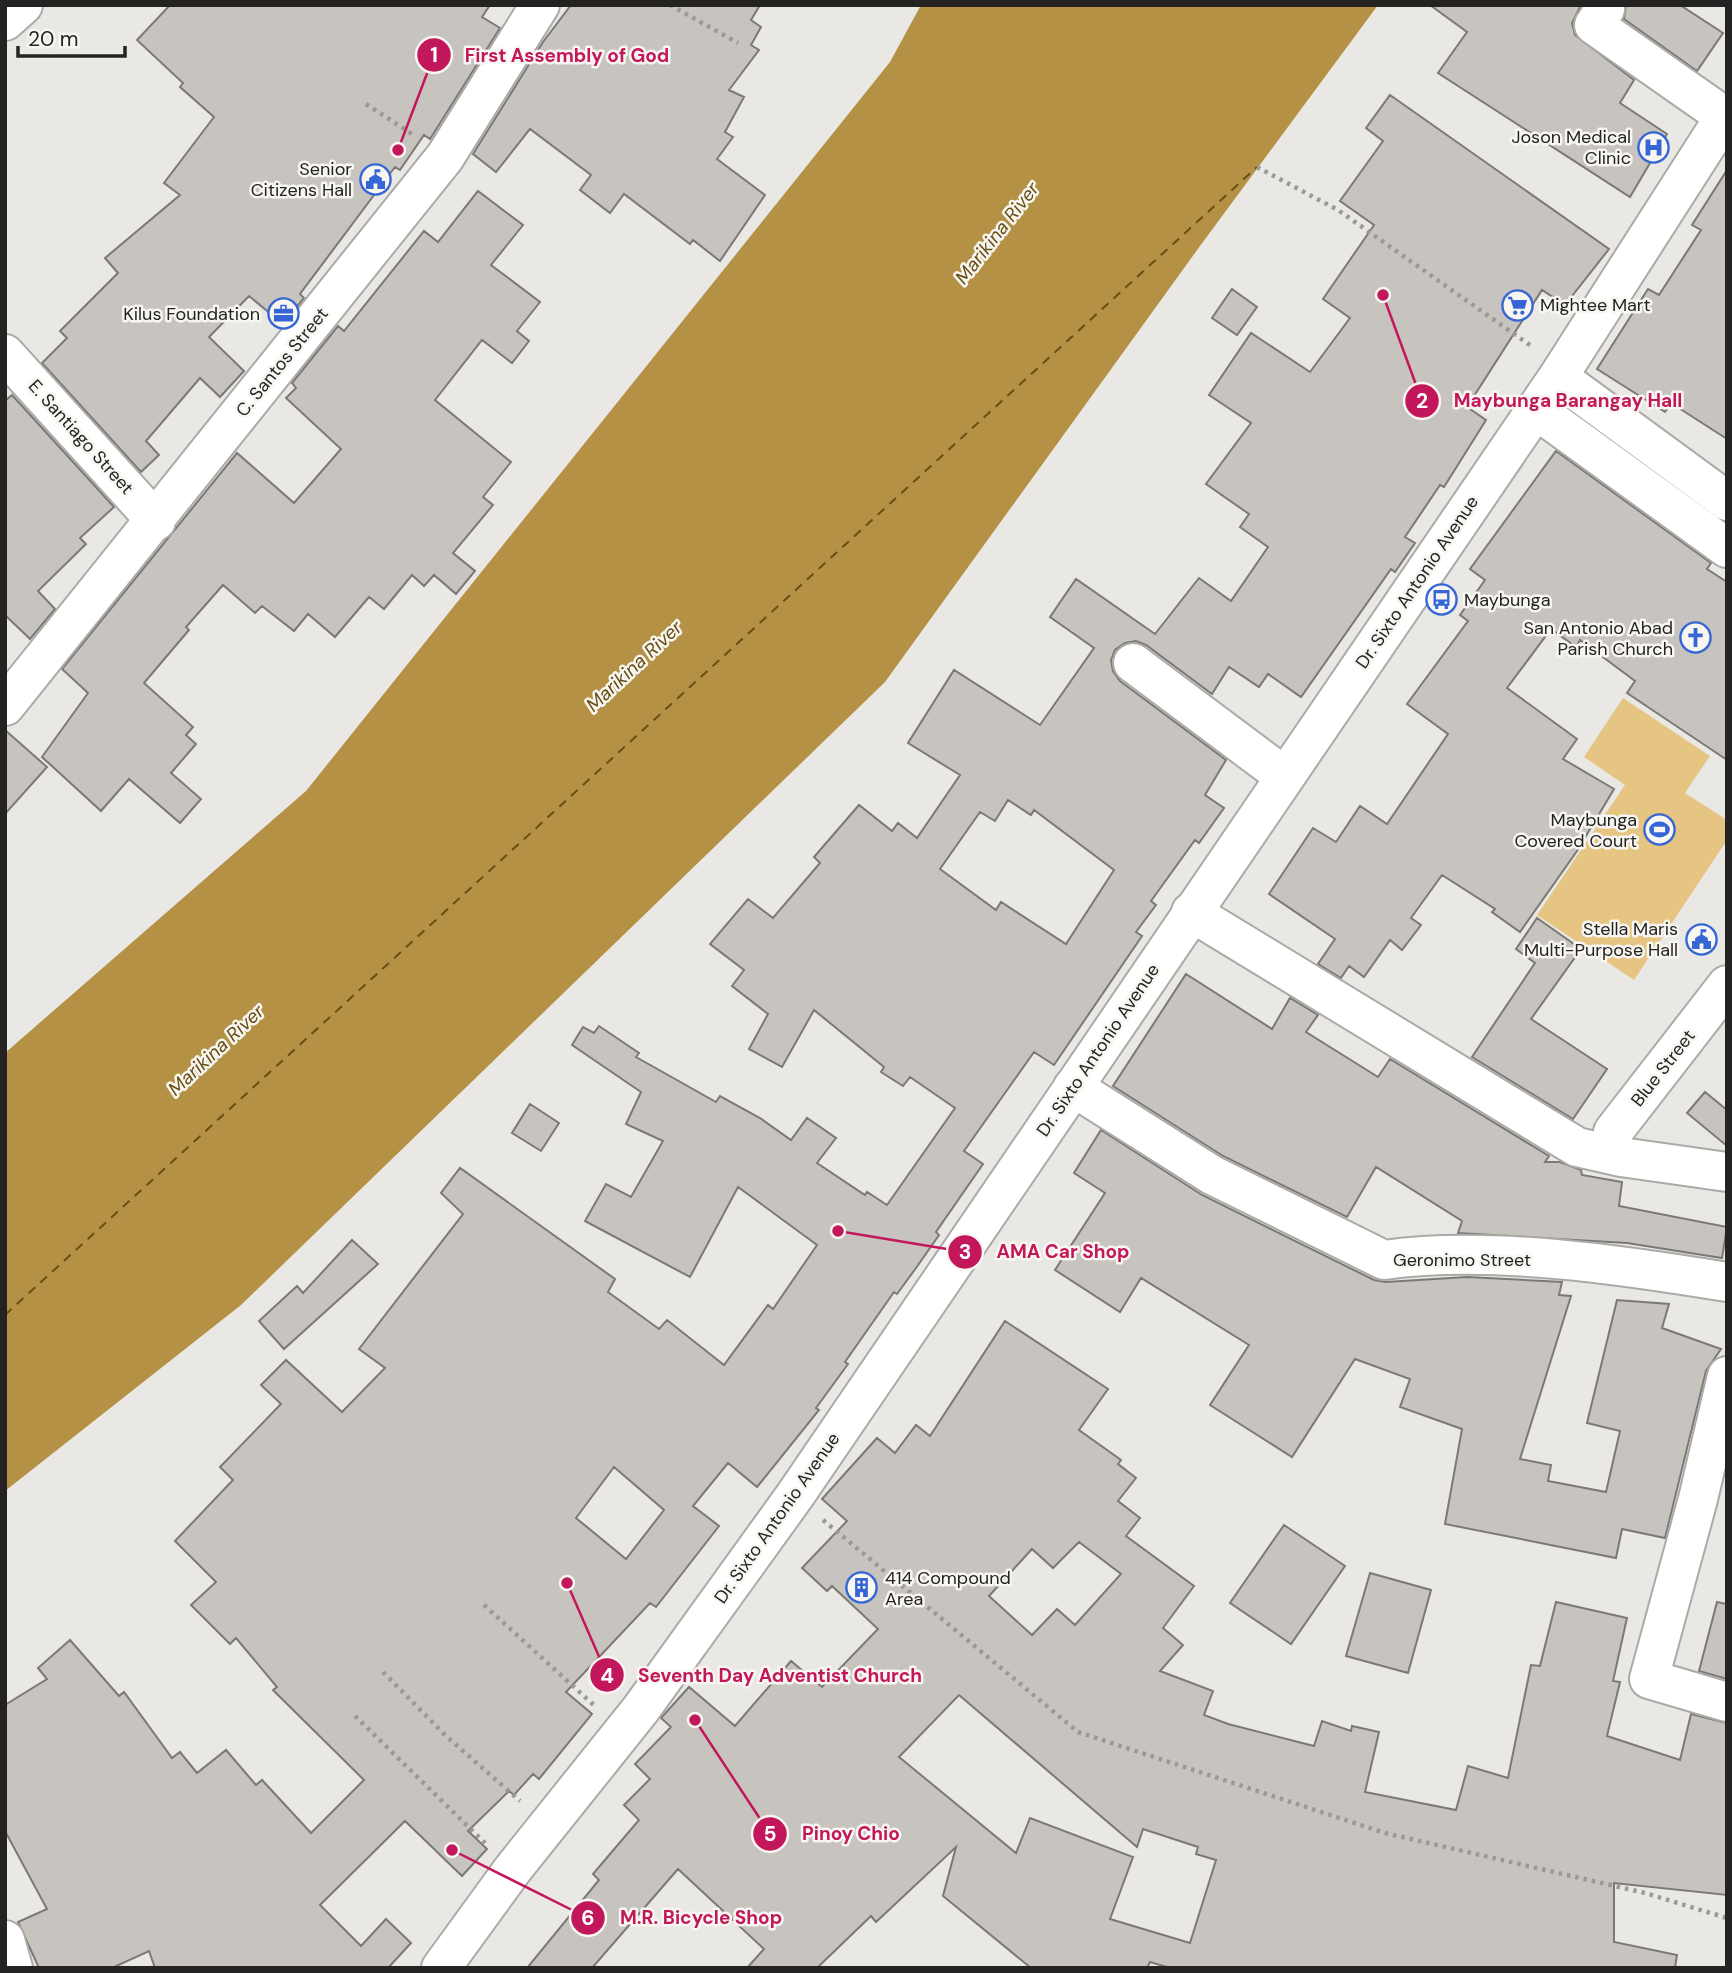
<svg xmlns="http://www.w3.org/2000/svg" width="1732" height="1973" font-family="'DM Sans',sans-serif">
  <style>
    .green { fill: #e6c583 }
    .water { fill: #b49145 }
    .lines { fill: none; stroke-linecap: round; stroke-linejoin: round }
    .ferry { stroke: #674e14; stroke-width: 2; stroke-dasharray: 9 7; stroke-linecap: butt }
    .building { fill: #c7c4c0; stroke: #7b7976; stroke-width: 2; fill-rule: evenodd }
    .minor-casing { stroke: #acaaa6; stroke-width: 42 }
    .major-casing { stroke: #acaaa6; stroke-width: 42 }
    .path { stroke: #9b9996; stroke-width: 4.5; stroke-dasharray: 3.5 5; stroke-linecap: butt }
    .minor { stroke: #fff; stroke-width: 38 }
    .major { stroke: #fff; stroke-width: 38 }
    .labels { text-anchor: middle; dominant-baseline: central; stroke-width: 5; stroke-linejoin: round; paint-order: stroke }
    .poi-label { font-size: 18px; fill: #242321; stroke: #f8f6f1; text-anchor: end }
    .street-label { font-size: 18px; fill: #242321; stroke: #f8f6f1 }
    .water-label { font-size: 19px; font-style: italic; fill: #674e14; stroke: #f8f6f1 }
    .leader { fill: none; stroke: #c2185b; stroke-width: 2.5 }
    .callout-dot { fill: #c2185b; stroke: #f8f6f1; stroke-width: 2.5 }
    .mark-label { font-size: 21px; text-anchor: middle; font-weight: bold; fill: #fff }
    .callout-label { font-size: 19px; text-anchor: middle; font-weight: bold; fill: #c2185b; stroke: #f8f6f1; stroke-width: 5; stroke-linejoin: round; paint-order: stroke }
  </style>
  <rect width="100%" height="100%" fill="#eae8e4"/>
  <path class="green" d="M1623 698 1710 756 1685 793 1727 820V840L1634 980 1537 915 1625 785 1584 757Z"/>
  <path class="water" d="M921 5H1378L1200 246 885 682 241 1305 5 1491V1053L306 791 890 62Z"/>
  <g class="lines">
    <path class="ferry" d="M5 1315 1257 167"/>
  </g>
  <path class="building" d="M170 5H490L482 17 500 28 430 139 424 135 400 170 395 167 300 294 304 298 283 324 249 296 209 337 244 371 220 397 200 378 146 441 159 455 141 472 42 363 67 338 60 331 118 273 105 258 180 195 164 183 214 117 180 87 183 83 137 40Z
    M571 5H760L751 20 761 27 751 45 759 50 729 90 744 97 725 132 733 137 717 159 765 195 720 261 693 240 690 244 624 194 610 213 580 190 591 175 530 129 496 172 473 154 543 42Z
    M1430 5H1581L1572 23 1575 35 1634 80 1620 103 1667 134 1630 197 1438 73 1467 32Z
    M1626 5H1680L1723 33 1697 71 1624 19Z
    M1390 95 1609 249 1565 305 1542 290 1467 407 1486 420 1444 487 1440 485 1405 537 1415 543 1395 572 1391 569 1301 697 1268 674 1259 687 1229 667 1212 694 1146 645 1136 641 1125 643 1115 650 1111 660 1113 671 1120 681 1226 760 1205 795 1224 808 1199 843 1195 840 1151 901 1156 905 1136 932 1142 936 1054 1065 1034 1052 964 1151 983 1164 936 1232 939 1235 916 1268 897 1294 894 1292 845 1362 848 1364 816 1408 819 1410 757 1487 728 1463 693 1506 719 1526 656 1607 650 1603 566 1692 592 1714 539 1779 533 1774 514 1795 509 1791 468 1831 487 1849 462 1876 405 1821 320 1905 361 1946 386 1919 411 1943 388 1968H155L149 1951 112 1968H39L18 1922 47 1909 5 1831V1705L47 1679 38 1668 70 1640 119 1696 124 1692 172 1758 180 1752 197 1773 226 1750 256 1785 262 1780 311 1833 364 1780 273 1690 277 1687 236 1638 230 1644 191 1605 216 1582 175 1541 233 1480 220 1467 281 1404 261 1385 286 1360 342 1412 385 1368 359 1349 463 1214 441 1193 460 1168 615 1279 608 1292 659 1329 667 1320 724 1365 768 1305 773 1309 817 1245 738 1187 690 1277 585 1221 606 1184 631 1197 663 1141 626 1124 641 1092 572 1045 583 1027 594 1033 599 1026 639 1053 636 1057 716 1102 720 1096 760 1118 791 1140 807 1118 836 1138 817 1163 865 1195 867 1192 887 1205 955 1108 910 1077 903 1086 881 1072 884 1067 814 1010 782 1067 749 1049 768 1014 732 986 744 970 710 944 748 899 773 918 820 863 814 857 859 805 892 831 898 823 917 838 960 775 908 743 954 670 1040 725 1094 648 1050 617 1076 579 1155 634 1199 578 1231 601 1268 547 1240 527 1249 514 1206 484 1251 423 1209 395 1251 333 1310 372 1350 318 1323 299 1374 225 1340 201 1383 141 1366 128ZM1008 800 1031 815 1034 810 1114 870 1066 944 1001 902 996 910 940 869 980 812 995 821ZM614 1467 664 1510 626 1559 576 1518Z
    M1727 170V439L1671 403 1665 412 1597 369 1648 289 1659 295 1701 230 1692 225Z
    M478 191 523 225 491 265 540 302 517 331 529 341 512 363 482 340 435 400 511 462 483 497 493 505 453 553 475 571 456 594 434 575 424 586 412 575 384 609 369 597 335 637 308 614 294 631 262 606 255 613 223 585 186 627 189 630 144 683 193 727 186 735 196 744 171 773 201 799 180 823 129 779 101 811 42 757 88 693 62 669 237 453 294 503 341 449 286 398 296 388 292 383 338 326 344 331 424 231 438 242Z
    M1232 289 1257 307 1237 335 1212 318Z
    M12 395 114 507 80 538 86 544 38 591 55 609 30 639 5 615V401Z
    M1556 451 1711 563 1707 569 1727 582V760L1627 693 1635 681 1580 640 1576 647 1551 629 1507 688 1577 739 1563 759 1614 789 1577 851 1520 932 1492 912 1495 909 1442 875 1411 918 1421 925 1402 950 1390 940 1364 977 1349 966 1341 978 1318 964 1335 939 1269 894 1313 828 1336 842 1360 806 1387 824 1448 734 1407 704 1468 621 1460 615 1485 580 1470 569Z
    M5 730 47 767 5 814Z
    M1537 918 1581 949 1531 1019 1607 1069 1573 1119 1472 1057 1535 963 1516 949Z
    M1186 974 1272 1029 1290 998 1318 1015 1306 1032 1378 1077 1390 1059 1549 1156 1545 1162H1560L1581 1170 1582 1175 1622 1182 1619 1206 1727 1227 1722 1258 1627 1243 1458 1233 1462 1221 1376 1167 1347 1217 1223 1156 1113 1086Z
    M1705 1092 1727 1110V1146L1687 1113Z
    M530 1104 559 1123 541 1151 512 1133Z
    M1101 1130 1202 1195 1374 1280 1386 1282 1467 1277 1562 1282 1559 1295 1571 1296 1520 1459 1551 1465 1548 1481 1606 1492 1620 1431 1587 1423 1617 1300 1669 1304 1662 1328 1721 1349 1706 1371 1665 1538 1622 1529 1616 1558 1445 1524 1462 1429 1400 1407 1410 1379 1355 1359 1292 1457 1210 1405 1249 1345 1141 1278 1120 1312 1055 1270 1105 1193 1074 1173Z
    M352 1240 378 1264 284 1349 259 1321 297 1286 303 1293Z
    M1005 1321 1108 1389 1079 1430 1121 1460 1118 1464 1136 1478 1118 1501 1140 1518 1126 1536 1194 1586 1163 1628 1183 1645 1160 1671 1213 1691 1204 1715 1228 1724 1314 1746 1322 1721 1351 1731 1352 1726 1379 1732 1365 1792 1456 1810 1468 1766 1508 1778 1531 1665 1540 1666 1556 1602 1627 1618 1613 1681 1620 1682 1607 1736 1680 1760 1691 1714 1727 1723V1895L1614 1883V1942L1677 1955 1675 1968H1170L1150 1962 1147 1968H1031L943 1896 956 1847 876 1922 871 1916 817 1968H747L764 1949 678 1869 592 1968H527L599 1880 593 1874 639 1820 624 1805 650 1779 635 1764 671 1727 661 1718 689 1687 735 1726 791 1661 822 1687 878 1629 832 1586 827 1591 802 1568 847 1521 822 1499 877 1438 895 1453 916 1425 930 1436ZM1079 1542 1121 1574 1075 1625 1057 1609 1032 1635 989 1596 1032 1549 1053 1568ZM959 1695 1137 1847 1143 1829 1198 1847 1196 1854 1216 1860 1190 1943 1110 1919 1133 1857 1030 1818 1016 1853 899 1757Z
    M1284 1525 1345 1566 1291 1644 1230 1603Z
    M1370 1573 1431 1590 1408 1673 1346 1656Z
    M1717 1602 1727 1604V1679L1699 1671Z"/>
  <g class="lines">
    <defs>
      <path id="minor" d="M1605 9 1594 25 1724 116
        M5 21 23 5
        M5 354 156 521
        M1133 663 1284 776
        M5 706 445 157 540 5
        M1191 912 1577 1147 1621 1157 1727 1172
        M1073 1087 1212 1175 1384 1260C1488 1245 1623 1265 1727 1282
        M1616 1154 1611 1144 1613 1132 1727 985
        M1727 1376 1698 1499 1649 1679 1727 1702
        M5 1940 13 1968"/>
      <path id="major" d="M1558 377 1727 501
        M1535 409 1727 548
        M441 1968 513 1869 641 1709 796 1494 1558 377 1727 113"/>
    </defs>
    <use href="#minor" class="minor-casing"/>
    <use href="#major" class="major-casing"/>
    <path class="path" d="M670 5 738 43
      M366 104 415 136
      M1257 167 1338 210 1534 348
      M823 1520 1078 1732 1385 1833 1645 1893 1727 1918
      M484 1605 597 1708
      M383 1672 446 1736 520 1801
      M355 1716 487 1845"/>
    <use href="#minor" class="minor"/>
    <use href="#major" class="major"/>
  </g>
  <defs>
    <symbol id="hospital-ring" viewBox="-11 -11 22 22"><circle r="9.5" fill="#f8f6f1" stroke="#3665d5" stroke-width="1.5"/><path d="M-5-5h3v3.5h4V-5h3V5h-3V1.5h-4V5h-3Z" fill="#3665d5"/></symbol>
    <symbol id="civic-ring" viewBox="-11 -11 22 22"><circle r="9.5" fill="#f8f6f1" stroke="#3665d5" stroke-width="1.5"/><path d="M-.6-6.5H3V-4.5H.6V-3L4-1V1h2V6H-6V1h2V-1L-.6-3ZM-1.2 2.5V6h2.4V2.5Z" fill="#3665d5"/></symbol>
    <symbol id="supermarket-ring" viewBox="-11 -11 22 22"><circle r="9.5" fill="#f8f6f1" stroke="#3665d5" stroke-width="1.5"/><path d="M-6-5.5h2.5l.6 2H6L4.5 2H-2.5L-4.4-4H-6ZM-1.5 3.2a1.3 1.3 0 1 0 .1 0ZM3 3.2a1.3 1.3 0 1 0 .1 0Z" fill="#3665d5"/></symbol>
    <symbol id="office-ring" viewBox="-11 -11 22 22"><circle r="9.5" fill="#f8f6f1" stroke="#3665d5" stroke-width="1.5"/><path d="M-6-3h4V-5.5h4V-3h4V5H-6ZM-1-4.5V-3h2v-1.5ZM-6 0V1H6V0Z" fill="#3665d5"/></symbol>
    <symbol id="bus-ring" viewBox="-11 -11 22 22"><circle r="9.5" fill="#f8f6f1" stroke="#3665d5" stroke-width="1.5"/><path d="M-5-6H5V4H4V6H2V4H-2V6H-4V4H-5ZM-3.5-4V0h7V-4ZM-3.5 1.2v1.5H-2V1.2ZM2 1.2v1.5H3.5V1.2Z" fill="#3665d5"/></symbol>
    <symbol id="church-ring" viewBox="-11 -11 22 22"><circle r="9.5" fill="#f8f6f1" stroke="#3665d5" stroke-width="1.5"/><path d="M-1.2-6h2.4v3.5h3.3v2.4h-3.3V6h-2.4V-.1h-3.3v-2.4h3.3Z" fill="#3665d5"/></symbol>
    <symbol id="stadium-ring" viewBox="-11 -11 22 22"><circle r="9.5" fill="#f8f6f1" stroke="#3665d5" stroke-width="1.5"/><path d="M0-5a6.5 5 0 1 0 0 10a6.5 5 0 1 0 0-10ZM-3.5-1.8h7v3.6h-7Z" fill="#3665d5"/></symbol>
    <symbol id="building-ring" viewBox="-11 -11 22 22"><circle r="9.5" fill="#f8f6f1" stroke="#3665d5" stroke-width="1.5"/><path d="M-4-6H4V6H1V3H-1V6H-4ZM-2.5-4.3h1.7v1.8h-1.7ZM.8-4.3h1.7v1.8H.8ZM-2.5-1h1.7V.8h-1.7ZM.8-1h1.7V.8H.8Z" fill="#3665d5"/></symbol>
  </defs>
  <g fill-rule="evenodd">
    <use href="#hospital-ring" x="1636" y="130" width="35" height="35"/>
    <use href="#civic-ring" x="358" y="162" width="35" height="35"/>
    <use href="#supermarket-ring" x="1500" y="288" width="35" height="35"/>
    <use href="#office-ring" x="266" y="296" width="35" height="35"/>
    <use href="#bus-ring" x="1424" y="582" width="35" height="35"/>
    <use href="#church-ring" x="1678" y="620" width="35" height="35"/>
    <use href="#stadium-ring" x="1642" y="812" width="35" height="35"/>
    <use href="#civic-ring" x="1684" y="922" width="35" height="35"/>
    <use href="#building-ring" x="844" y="1570" width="35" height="35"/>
  </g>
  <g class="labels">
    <g class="poi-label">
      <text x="1631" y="137">Joson Medical<tspan x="1631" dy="21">Clinic</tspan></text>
      <text x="352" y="169">Senior<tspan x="352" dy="21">Citizens Hall</tspan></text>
      <text x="1540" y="305" text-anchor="start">Mightee Mart</text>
      <text x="260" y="314">Kilus Foundation</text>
      <text x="1464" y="600" text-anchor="start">Maybunga</text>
      <text x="1673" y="628">San Antonio Abad<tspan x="1673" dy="21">Parish Church</tspan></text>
      <text x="1637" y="820">Maybunga<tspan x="1637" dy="21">Covered Court</tspan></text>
      <text x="1678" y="929">Stella Maris<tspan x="1678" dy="21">Multi-Purpose Hall</tspan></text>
      <text x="885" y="1578" text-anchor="start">414 Compound<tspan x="885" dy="21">Area</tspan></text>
    </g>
    <g class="street-label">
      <text transform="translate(282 362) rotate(-51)">C. Santos Street</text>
      <text transform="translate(81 437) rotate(48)">E. Santiago Street</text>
      <text transform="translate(1417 582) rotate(-56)">Dr. Sixto Antonio Avenue</text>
      <text transform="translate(1098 1050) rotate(-56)">Dr. Sixto Antonio Avenue</text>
      <text transform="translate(1663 1068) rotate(-52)">Blue Street</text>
      <text x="1462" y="1260">Geronimo Street</text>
      <text transform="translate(777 1518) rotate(-55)">Dr. Sixto Antonio Avenue</text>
    </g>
    <g class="water-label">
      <text transform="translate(997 233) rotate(-52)">Marikina River</text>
      <text transform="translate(634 666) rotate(-43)">Marikina River</text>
      <text transform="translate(216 1050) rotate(-43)">Marikina River</text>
    </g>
  </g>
  <path class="leader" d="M398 150L434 55M1383 295L1422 401M838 1231L965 1252M567 1583L607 1675M695 1720L770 1834M452 1850L588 1918"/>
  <g class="callout-dot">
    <circle cx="398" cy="150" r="7"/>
    <circle cx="1383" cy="295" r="7"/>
    <circle cx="838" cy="1231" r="7"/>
    <circle cx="567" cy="1583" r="7"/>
    <circle cx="695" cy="1720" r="7"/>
    <circle cx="452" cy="1850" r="7"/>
    <circle cx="434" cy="55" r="18"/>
    <circle cx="1422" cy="401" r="18"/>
    <circle cx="965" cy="1252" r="18"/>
    <circle cx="607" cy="1675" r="18"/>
    <circle cx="770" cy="1834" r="18"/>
    <circle cx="588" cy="1918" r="18"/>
  </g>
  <g class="mark-label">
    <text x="434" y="62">1</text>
    <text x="1422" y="408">2</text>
    <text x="965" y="1259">3</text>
    <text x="607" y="1683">4</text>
    <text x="770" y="1841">5</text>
    <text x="588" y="1925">6</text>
  </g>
  <g class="callout-label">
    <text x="567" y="62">First Assembly of God</text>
    <text x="1568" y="407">Maybunga Barangay Hall</text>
    <text x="1063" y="1258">AMA Car Shop</text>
    <text x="780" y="1682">Seventh Day Adventist Church</text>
    <text x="851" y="1840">Pinoy Chio</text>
    <text x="701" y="1924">M.R. Bicycle Shop</text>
  </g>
  <rect width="1732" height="1973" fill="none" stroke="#242321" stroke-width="14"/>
  <path d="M18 46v10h107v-10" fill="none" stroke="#242321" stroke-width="3.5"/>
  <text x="28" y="46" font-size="21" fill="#242321" stroke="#f8f6f1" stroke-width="5" paint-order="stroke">20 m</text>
</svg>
